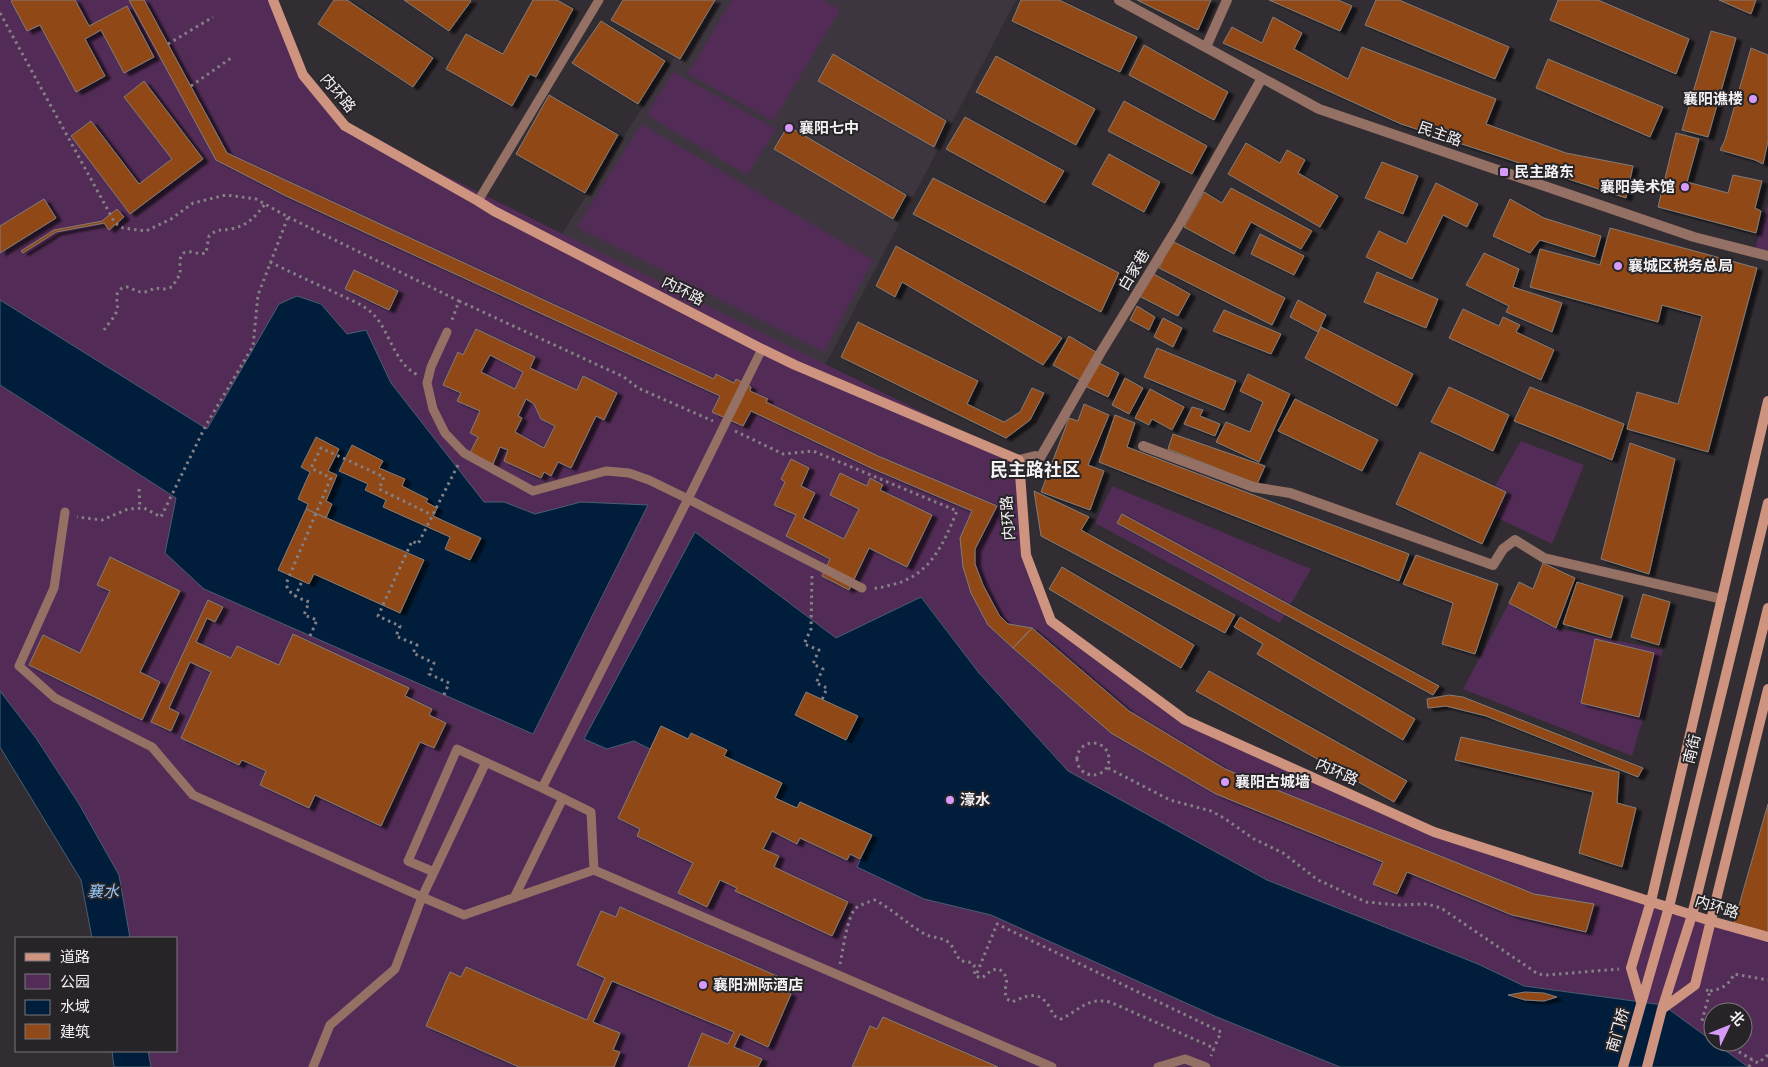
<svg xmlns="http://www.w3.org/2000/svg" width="1768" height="1067" font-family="Figtree,'Noto Sans SC',sans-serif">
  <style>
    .built { fill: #3e363f }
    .green { fill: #522c56 }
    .water { fill: #001e3b; stroke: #4a5e73 }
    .building { fill: #904918; stroke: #827c78; fill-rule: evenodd; filter: url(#shadow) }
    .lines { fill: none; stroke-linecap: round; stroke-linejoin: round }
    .path { stroke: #848085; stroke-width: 3; stroke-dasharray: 2.5 4; stroke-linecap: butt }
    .lane { stroke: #957064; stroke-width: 9 }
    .street { stroke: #957064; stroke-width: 10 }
    .secondary { stroke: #ce9480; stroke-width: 10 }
    .poi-dot { fill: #d69bf9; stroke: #272428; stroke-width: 2 }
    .labels { text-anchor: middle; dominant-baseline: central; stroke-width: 4; stroke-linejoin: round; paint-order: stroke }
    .street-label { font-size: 15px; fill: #f5f2f5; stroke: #272428 }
    .poi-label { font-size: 15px; font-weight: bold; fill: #f5f2f5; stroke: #272428; text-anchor: start }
    .water-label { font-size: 16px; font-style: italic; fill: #96c6f6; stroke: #272428 }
    .quarter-label { font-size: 18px; font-weight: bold; fill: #f5f2f5; stroke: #272428 }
  </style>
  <defs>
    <filter id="shadow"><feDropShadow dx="5.5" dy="3" stdDeviation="1" flood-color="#0009"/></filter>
  </defs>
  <rect width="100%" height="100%" fill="#312d32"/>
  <path class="built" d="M711 0H1016L820 375 556 243Z"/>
  <path class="green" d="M0 0H273L303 75 345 126 1019 460 1026 555 1051 621 1185 720 1434 832 1768 937V1067H1748L1714 1042H1743V1012H1713V1042L1663 1005 1524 986 1478 964 1267 880 1068 771 979 673 922 597 836 638 695 532 585 739 607 749 634 741 650 749 661 726 727 750 725 756 782 783 775 797 797 808 800 802 872 835 858 867 924 899 991 915 1217 1017 1340 1067H151L148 1051H176V938H130L119 875 79 804 36 738 0 691V385L177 498 533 734 648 505 581 502 535 514 504 502H484L391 383 366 330 347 335 321 303 297 296 279 305 207 430 0 300Z
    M732 0H823L840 10 773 121 688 74Z
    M673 72 776 129 747 175 647 115Z
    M641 124 873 260 824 352 577 227Z
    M1768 203V256L1754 253Z
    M1521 441 1584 465 1552 544 1481 510Z
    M1112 486 1311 569 1280 623 1095 523Z
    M1509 603 1556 628 1663 650 1632 756 1463 689Z"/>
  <path class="water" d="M297 296 321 304 347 334 366 330 391 383 484 502H504L535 514 581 502 648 505 533 734 204 589 165 553 176 498 0 385V300L207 429 279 304Z
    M695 532 836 638 921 597 979 673 1068 771 1267 880 1478 964 1524 986 1663 1005 1748 1067H1340L1217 1017 991 915 924 899 857 867 871 835 800 802 797 808 775 798 782 783 724 756 727 750 688 739 661 726 650 749 634 741 607 749 584 739Z
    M0 691 36 738 79 804 119 875 130 938H92L81 880 0 747Z
    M112 1051H148L151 1067H114Z"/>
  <path class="building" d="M13 0H75L89 26 127 6 154 57 124 73 101 30 85 39 105 76 76 92 40 25 27 31 11 1Z
    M129 0H144L227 153 714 379 716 374 734 383 736 379 751 387 750 391 768 399 766 402 878 456 997 506 975 549V564L983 585 999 615 1008 624 1032 628 1013 648 988 625 971 593 963 567 960 538 972 511 871 468 751 411 743 426 712 412 720 396 286 196 216 160Z
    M334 0H347L433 58 413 87 318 24Z
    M404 0H470L471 1 449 31Z
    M533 0H557L573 9 536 77 530 74 512 106 446 69 466 34 503 54Z
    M623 0H715L680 59 611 20Z
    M1021 0H1059L1137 37 1120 72 1012 21Z
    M1137 0H1211L1198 30Z
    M1269 0H1338L1352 6 1340 31Z
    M1376 0H1399L1509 47 1495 79 1365 25Z
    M1558 0H1598L1689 39 1676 74 1550 20Z
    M1719 0H1756L1751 14Z
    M1273 17 1302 33 1294 49 1348 79 1362 47 1496 99 1486 124 1566 153 1633 166 1626 198 1401 124 1223 43 1232 27 1262 43Z
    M601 21 665 61 638 104 572 63Z
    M1711 31 1736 38 1708 137 1682 130Z
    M1144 45 1228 92 1214 120 1129 75Z
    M1751 48 1768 55V141L1763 164 1755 160 1720 150 1725 140Z
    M833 54 946 121 934 147 818 81Z
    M996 56 1095 109 1076 145 976 92Z
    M1548 59 1663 107 1650 137 1536 88Z
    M144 81 203 159 130 214 71 136 91 121 139 184 172 159 124 97Z
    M549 95 618 135 585 193 516 154Z
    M1124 101 1207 146 1192 174 1108 131Z
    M965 117 1064 171 1045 203 946 149Z
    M788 126 906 195 893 219 774 149Z
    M1676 133 1699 139 1687 182 1728 193 1733 175 1762 181 1755 208 1761 211 1756 233 1658 207Z
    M1246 143 1280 163 1287 150 1305 160 1298 173 1338 196 1320 227 1228 174Z
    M1109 154 1160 182 1144 212 1092 184Z
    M1382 162 1418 176 1403 214 1365 198Z
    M933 178 1119 273 1101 312 913 214Z
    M1436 183 1478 204 1467 227 1443 215 1412 279 1366 257 1379 231 1406 244Z
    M1231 188 1312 231 1301 249 1251 222 1234 254 1184 227 1204 192 1222 203Z
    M44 199 56 218 0 253V226Z
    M1510 199 1544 218 1601 236 1595 257 1540 240 1530 253 1493 236Z
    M117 209 124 217 109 230 104 223 56 232 23 253 21 251 54 230 102 221Z
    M1610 228 1757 268 1708 452 1627 429 1637 392 1678 404 1702 316 1662 305 1658 322 1530 287 1540 249 1600 265Z
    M1260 234 1304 256 1294 275 1251 254Z
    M1172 241 1285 298 1272 325 1159 268Z
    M896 246 1062 338 1043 365 902 282 895 297 876 286Z
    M1484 253 1519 269 1513 287 1562 303 1552 332 1506 312 1509 306 1466 285Z
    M354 270 398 291 389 310 345 289Z
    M1377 272 1438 299 1426 328 1364 302Z
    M1152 273 1190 294 1178 316 1139 296Z
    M1298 300 1326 315 1318 332 1290 317Z
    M1137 306 1155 317 1149 330 1130 320Z
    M1463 309 1499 326 1503 317 1520 325 1516 332 1554 350 1541 380 1449 338Z
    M1224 310 1281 334 1271 354 1213 331Z
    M1163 318 1182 328 1173 347 1154 337Z
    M858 322 978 381 967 404 1004 422 1020 412 1032 388 1044 393 1030 420 1006 438 841 357Z
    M1321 327 1413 374 1397 406 1305 358Z
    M476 329 535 357 530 368 577 390 583 376 617 393 604 420 596 416 571 468 558 462 551 476 544 472 541 478 504 461 508 450 500 447 493 464 470 453 478 437 470 433 480 411 457 401 461 393 443 385 458 352 463 355ZM490 355 523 372 515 389 481 372ZM526 399 534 404 541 419 555 426 544 448 515 432 522 418 518 416Z
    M1069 336 1096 352 1080 380 1053 365Z
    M1157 348 1236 381 1224 410 1144 377Z
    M1097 362 1119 373 1108 397 1085 386Z
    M1248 374 1290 394 1259 462 1216 442 1226 422 1250 432 1263 402 1240 391Z
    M1125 378 1143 388 1129 414 1112 405Z
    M1449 387 1509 415 1493 451 1431 422Z
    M1530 387 1624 424 1612 460 1514 421Z
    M1150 389 1184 407 1172 430 1152 419 1149 425 1135 418Z
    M1295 399 1378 440 1362 471 1278 431Z
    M1084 404 1109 415 1088 465 1104 471 1090 510 1041 492 1069 418 1078 421Z
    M1192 407 1203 410 1200 416 1220 424 1215 436 1184 424Z
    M1115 415 1135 423 1127 447 1409 554 1399 581 1099 462Z
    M1173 434 1265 466 1257 484 1168 449Z
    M316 437 339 449 328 471 337 475 326 501 332 504 326 518 306 509 308 504 298 499 310 472 301 467Z
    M1630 443 1675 459 1649 574 1601 559Z
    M352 445 383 461 379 468 405 479 402 486 428 499 426 502 437 508 433 516 481 538 470 560 445 549 450 537 383 507 386 500 365 490 368 484 339 471Z
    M1420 452 1506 492 1482 544 1396 504Z
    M791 459 809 468 801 486 815 493 803 518 844 539 859 509 830 495 840 473 867 486 870 478 883 485 880 490 932 515 907 567 869 548 849 590 822 576 830 559 786 536 796 515 774 505 785 482 781 479Z
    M1034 491 1089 517 1081 530 1235 615 1225 633 1041 536Z
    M306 509 424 560 400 613 314 574 309 584 278 570Z
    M1122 514 1402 666 1439 686 1433 695 1117 523Z
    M1416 555 1498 584 1475 654 1442 644 1453 603 1403 584Z
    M110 557 180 591 140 672 160 682 142 720 29 665 43 635 80 653 110 591 97 585Z
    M1543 563 1575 578 1556 628 1509 603 1519 582 1533 589Z
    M1062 567 1194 645 1181 668 1049 589Z
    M1577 582 1623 596 1611 638 1563 624Z
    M1643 594 1670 602 1659 645 1631 637Z
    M208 600 223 607 215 622 207 618 196 642 231 658 237 646 279 665 293 634 409 688 405 696 432 709 429 715 446 723 434 748 420 742 381 826 315 795 309 808 260 785 266 771 242 760 239 765 181 738 211 672 190 662 169 708 179 713 171 731 151 722Z
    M1240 617 1415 719 1403 740 1257 654 1263 644 1234 627Z
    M1032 628 1129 711 1225 769 1534 894 1594 904 1586 932 1512 915 1407 872 1397 894 1373 884 1383 862 1216 794 1111 733 1013 648Z
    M1595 639 1654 653 1639 717 1581 703Z
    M1209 671 1407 781 1394 802 1196 691Z
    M806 692 858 716 846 740 795 715Z
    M1449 695 1463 697 1643 768 1638 777 1486 716 1446 706 1428 708 1427 699Z
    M661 726 688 739 691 733 727 750 724 756 782 783 775 798 797 808 800 802 872 835 860 859 850 854 847 860 800 838 797 844 772 831 763 849 779 856 774 867 848 902 832 936 735 891 737 888 720 880 707 907 678 893 693 863 637 836 640 829 618 818Z
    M1461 737 1619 772 1617 803 1636 808 1622 867 1579 853 1593 792 1455 760Z
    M1768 804V933L1734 923Z
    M620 907 786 980 782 990 791 994 768 1047 740 1034 734 1047 762 1059 758 1067H688L702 1033 728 1044 734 1032 612 981 593 1022 620 1033 613 1050 620 1052 614 1067H519L426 1026 450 972 461 977 466 967 587 1020 605 978 577 965 601 911 616 917Z
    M1525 992 1544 993 1557 997 1544 1001 1525 1000 1508 995Z
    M883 1017 998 1067H852L870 1026 877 1029Z"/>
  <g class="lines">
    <path class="path" d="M0 13 115 223 123 228 146 231 171 219 193 203 226 195 256 199 288 217 258 295 253 346 206 425 161 517 144 508 128 509 102 520 77 517
      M168 44 213 17
      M191 86 231 58
      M288 217 459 301 452 320
      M270 262C292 273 314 283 336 293 348 299 363 304 373 314 390 331 394 364 418 375
      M459 301 624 377 638 388 713 421
      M104 330C108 324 115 317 117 310 119 303 114 297 119 291 129 278 136 301 154 288L164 289 172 287C175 282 179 277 180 273 181 266 177 253 187 252 192 251 199 255 206 253L209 236C219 228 219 231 231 229 247 226 255 217 265 204
      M735 431 783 454 813 451 957 511C943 545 930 576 891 585 885 586 879 589 872 588
      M139 489 140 508
      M812 576 811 629 804 644 819 650 813 664 823 669 816 683 827 688 822 700
      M295 597 302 581
      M310 636 317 620 304 615 309 602C299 598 289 595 286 584L331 478 311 468 321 448 384 477 379 489 432 515
      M444 695 449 683 429 674 434 663 413 653 417 645 396 636 400 626 378 616 412 541 418 544 459 463
      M1077 759a16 16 0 1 1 32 0a16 16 0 1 1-32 0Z
      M1108 768 1170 800 1211 811 1224 818 1254 839 1283 853 1318 880 1366 902 1398 905 1427 904 1441 908 1538 974 1547 975 1619 969
      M840 964C843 951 847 916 856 908 862 904 868 902 875 900 892 909 906 923 923 933 932 939 944 936 951 945 955 950 956 956 961 961L969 962 974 965 975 976 982 978 992 970 999 969C1014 980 1001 985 1007 999L1012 1002C1028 995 1040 990 1050 1008 1053 1014 1054 1017 1061 1019 1080 1010 1087 997 1110 1002L1214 1048 1211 1056
      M977 973 997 924 1221 1032 1214 1048
      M1706 990 1710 991 1702 1021 1713 1033
      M1710 991C1722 989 1729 985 1734 974L1768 980
      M1722 1042 1758 1063 1768 1055
      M1749 1067 1752 1060"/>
    <path class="lane" d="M478 201 599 0
      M447 332 431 367 427 383 433 409 445 433 464 453 533 491 606 471 629 473 649 480 688 499 762 349
      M65 512 54 588 19 666 55 698 152 747 193 795 422 897 395 969 330 1025 313 1067
      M542 788 457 749 408 861 434 872 422 897 464 915 594 870 1052 1067
      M594 870 591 812 542 788 688 499 862 588
      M434 872 486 762
      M514 898 563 798
      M1158 1067 1185 1059 1206 1067"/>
    <path class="street" d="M1119 0 1319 109 1694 237 1768 256
      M1206 47 1227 0
      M1143 446 1253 487 1290 493 1493 565 1503 549 1515 540 1544 558 1722 599
      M1019 460 1035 456 1040 458 1101 352 1180 223 1262 78"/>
    <path class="secondary" d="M273 0 303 75 345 126 478 201 494 211 762 349 795 365 1019 460 1026 555 1051 621 1185 720 1434 832 1711 921 1768 937
      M1641 1002 1631 968 1651 901 1768 401
      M1662 1009 1695 985 1768 689
      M1623 1067 1669 907 1768 503
      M1647 1067 1662 1009 1692 915 1768 608"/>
  </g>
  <g class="poi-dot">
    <circle cx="1753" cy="99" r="5"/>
    <circle cx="789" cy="128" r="5"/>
    <rect x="1499" y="167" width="10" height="10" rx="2.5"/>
    <circle cx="1685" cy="187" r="5"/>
    <circle cx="1618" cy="266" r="5"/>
    <circle cx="1225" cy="782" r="5"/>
    <circle cx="950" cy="800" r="5"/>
    <circle cx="703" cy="985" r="5"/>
  </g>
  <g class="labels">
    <g class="street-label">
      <text transform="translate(338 93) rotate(50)">内环路</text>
      <text transform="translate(1440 134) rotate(19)">民主路</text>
      <text transform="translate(1134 270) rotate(-59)">白家巷</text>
      <text transform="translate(683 291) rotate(27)">内环路</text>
      <text transform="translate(1008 518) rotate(-94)">内环路</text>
      <text transform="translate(1692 749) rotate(-76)">南街</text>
      <text transform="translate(1337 772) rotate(24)">内环路</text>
      <text transform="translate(1717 907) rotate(17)">内环路</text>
      <text transform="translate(1618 1030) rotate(-74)">南门桥</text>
    </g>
    <g class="poi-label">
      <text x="1743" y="99" text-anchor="end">襄阳谯楼</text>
      <text x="799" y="128">襄阳七中</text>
      <text x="1514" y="172">民主路东</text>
      <text x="1675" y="187" text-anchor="end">襄阳美术馆</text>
      <text x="1628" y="266">襄城区税务总局</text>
      <text x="1235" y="782">襄阳古城墙</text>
      <text x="960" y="800">濠水</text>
      <text x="713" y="985">襄阳洲际酒店</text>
    </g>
    <g class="water-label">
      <text x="103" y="891">襄水</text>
    </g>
    <g class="quarter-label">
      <text x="1035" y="470">民主路社区</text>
    </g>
  </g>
  <rect x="15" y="937" width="162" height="115" fill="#272428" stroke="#79767a"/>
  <rect x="25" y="953" width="25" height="8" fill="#ce9480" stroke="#79767a"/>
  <text x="60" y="962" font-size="15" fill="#f5f2f5">道路</text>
  <rect x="25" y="974" width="25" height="15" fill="#522c56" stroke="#79767a"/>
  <text x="60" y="987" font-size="15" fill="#f5f2f5">公园</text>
  <rect x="25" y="1000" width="25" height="15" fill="#001e3b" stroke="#79767a"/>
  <text x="60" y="1012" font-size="15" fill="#f5f2f5">水域</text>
  <rect x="25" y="1024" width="25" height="15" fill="#904918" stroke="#79767a"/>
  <text x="60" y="1037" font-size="15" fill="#f5f2f5">建筑</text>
  <g transform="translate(1728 1027) rotate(47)"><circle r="24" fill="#272428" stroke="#79767a"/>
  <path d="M0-4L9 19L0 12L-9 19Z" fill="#d69bf9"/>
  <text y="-8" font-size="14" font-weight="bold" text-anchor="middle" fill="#f5f2f5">北</text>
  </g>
</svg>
